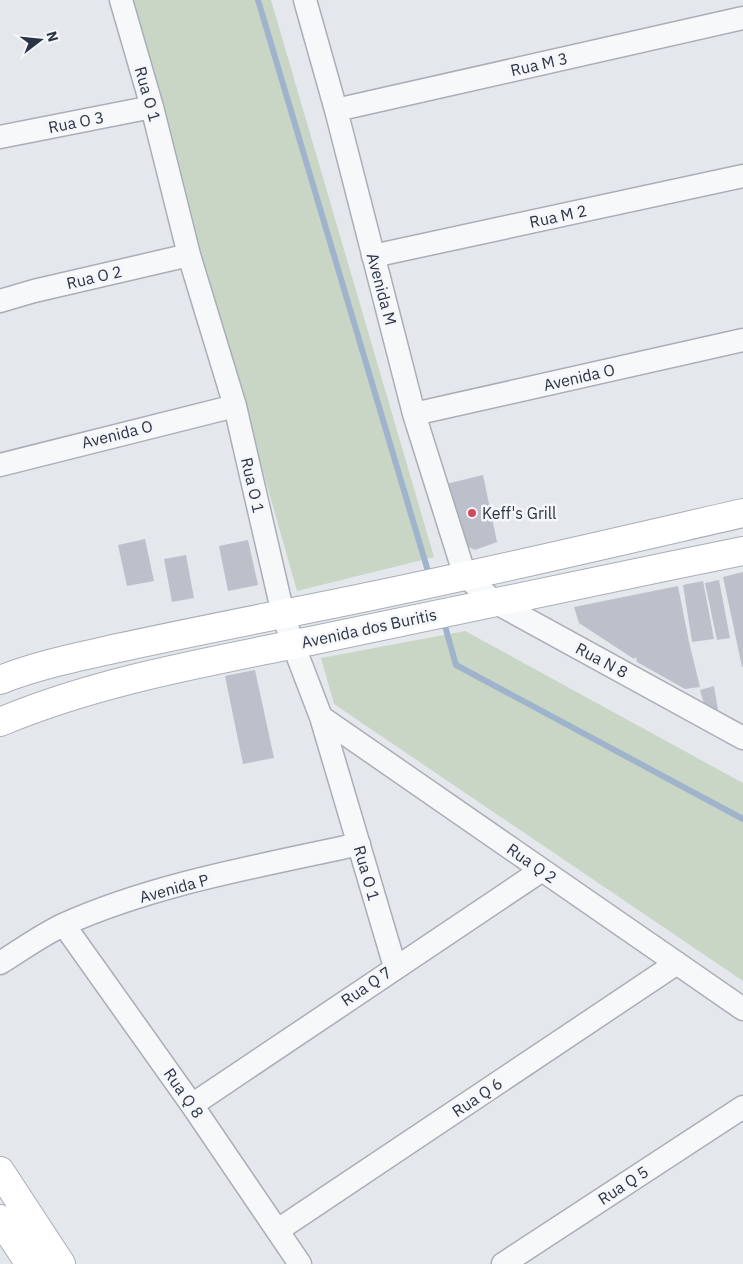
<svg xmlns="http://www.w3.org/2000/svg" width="743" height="1264" font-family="'IBM Plex Sans',sans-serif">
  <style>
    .green { fill: #c9d6c5 }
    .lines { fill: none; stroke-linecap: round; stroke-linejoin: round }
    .stream { stroke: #9fb4cc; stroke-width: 6 }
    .building { fill: #bbc0ca }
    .street-casing { stroke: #a9aeb7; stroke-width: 25 }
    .secondary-casing { stroke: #a9aeb7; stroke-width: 30 }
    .street { stroke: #f7f8fa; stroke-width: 22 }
    .secondary { stroke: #fff; stroke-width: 28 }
    .poi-dot { fill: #d1495b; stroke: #f4f6f9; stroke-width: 2 }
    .labels { text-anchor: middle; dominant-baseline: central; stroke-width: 5; stroke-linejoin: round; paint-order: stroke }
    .street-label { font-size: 16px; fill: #2b3445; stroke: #f4f6f9 }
    .poi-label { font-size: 16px; fill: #2b3445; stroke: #f4f6f9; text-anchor: start }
  </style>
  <rect width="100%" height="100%" fill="#e4e7ec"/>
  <path class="green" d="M129 0H271L434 557 297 591Z
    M465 631 743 783V981L334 704 321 658Z"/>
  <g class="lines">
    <path class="stream" d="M258 0 430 578
      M443 619 456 665 743 819"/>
  </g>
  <path class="building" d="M483 475 497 542 475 550 462 544 446 484Z
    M145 539 154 581 127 586 118 545Z
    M248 540 258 585 228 591 219 546Z
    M186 555 194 598 172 602 164 559Z
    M743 572V667H742L723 577Z
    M719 580 730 638 717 640 705 583Z
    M703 581 714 639 692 642 683 585Z
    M678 586 689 642 700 687 685 689 637 662 636 657 634 659 579 623 574 607Z
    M255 670 274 758 243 764 225 676Z
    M714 686 718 710 704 704 700 690Z"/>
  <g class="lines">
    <defs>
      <path id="street" d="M121 0 152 107 189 255 235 406 283 614 293 644 321 717 395 967
        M305 0 336 110 414 414 465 576 495 602 743 738
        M336 110 743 18
        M0 137 152 107
        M373 256 743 176
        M0 301 34 291 189 255
        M414 414 743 340
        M0 465 235 406
        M321 717 743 1009
        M64 925 192 1105 300 1264
        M0 963C21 950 43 934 65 924 157 883 261 866 359 844
        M192 1105 542 870
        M278 1230 677 963
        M503 1264 743 1107"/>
      <path id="secondary" d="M0 680C38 665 78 657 118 648 173 636 228 625 283 614 437 584 590 548 743 513
        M0 722C100 680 209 662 315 640 457 610 600 580 743 551
        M0 1171 61 1264
        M0 1219 30 1264"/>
    </defs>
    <use href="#street" class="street-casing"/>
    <use href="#secondary" class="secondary-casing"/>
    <use href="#street" class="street"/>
    <use href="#secondary" class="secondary"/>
  </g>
  <circle class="poi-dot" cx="472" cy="513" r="5"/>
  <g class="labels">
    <g class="street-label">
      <text transform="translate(539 64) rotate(-13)">Rua M 3</text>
      <text transform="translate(148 94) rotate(74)">Rua O 1</text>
      <text transform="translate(76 122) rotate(-11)">Rua O 3</text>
      <text transform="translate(558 216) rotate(-12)">Rua M 2</text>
      <text transform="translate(94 277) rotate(-13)">Rua O 2</text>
      <text transform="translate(382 289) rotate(75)">Avenida M</text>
      <text transform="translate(579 377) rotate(-13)">Avenida O</text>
      <text transform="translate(117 434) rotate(-14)">Avenida O</text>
      <text transform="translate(253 485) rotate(77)">Rua O 1</text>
      <text transform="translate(369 628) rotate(-12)">Avenida dos Buritis</text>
      <text transform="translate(602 660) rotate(28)">Rua N 8</text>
      <text transform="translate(532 863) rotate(35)">Rua Q 2</text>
      <text transform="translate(367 873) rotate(74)">Rua O 1</text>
      <text transform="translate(174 888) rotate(-15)">Avenida P</text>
      <text transform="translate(366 986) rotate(-34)">Rua Q 7</text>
      <text transform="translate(184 1093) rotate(55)">Rua Q 8</text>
      <text transform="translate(477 1097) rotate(-34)">Rua Q 6</text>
      <text transform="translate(623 1185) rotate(-33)">Rua Q 5</text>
    </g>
    <g class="poi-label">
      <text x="482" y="513">Keff's Grill</text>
    </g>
  </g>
  <g transform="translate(40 40) rotate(74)" stroke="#f4f6f9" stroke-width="4" paint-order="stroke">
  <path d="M0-4L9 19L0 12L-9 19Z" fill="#2b3445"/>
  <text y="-8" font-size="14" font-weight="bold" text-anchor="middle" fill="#2b3445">N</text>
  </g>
</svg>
